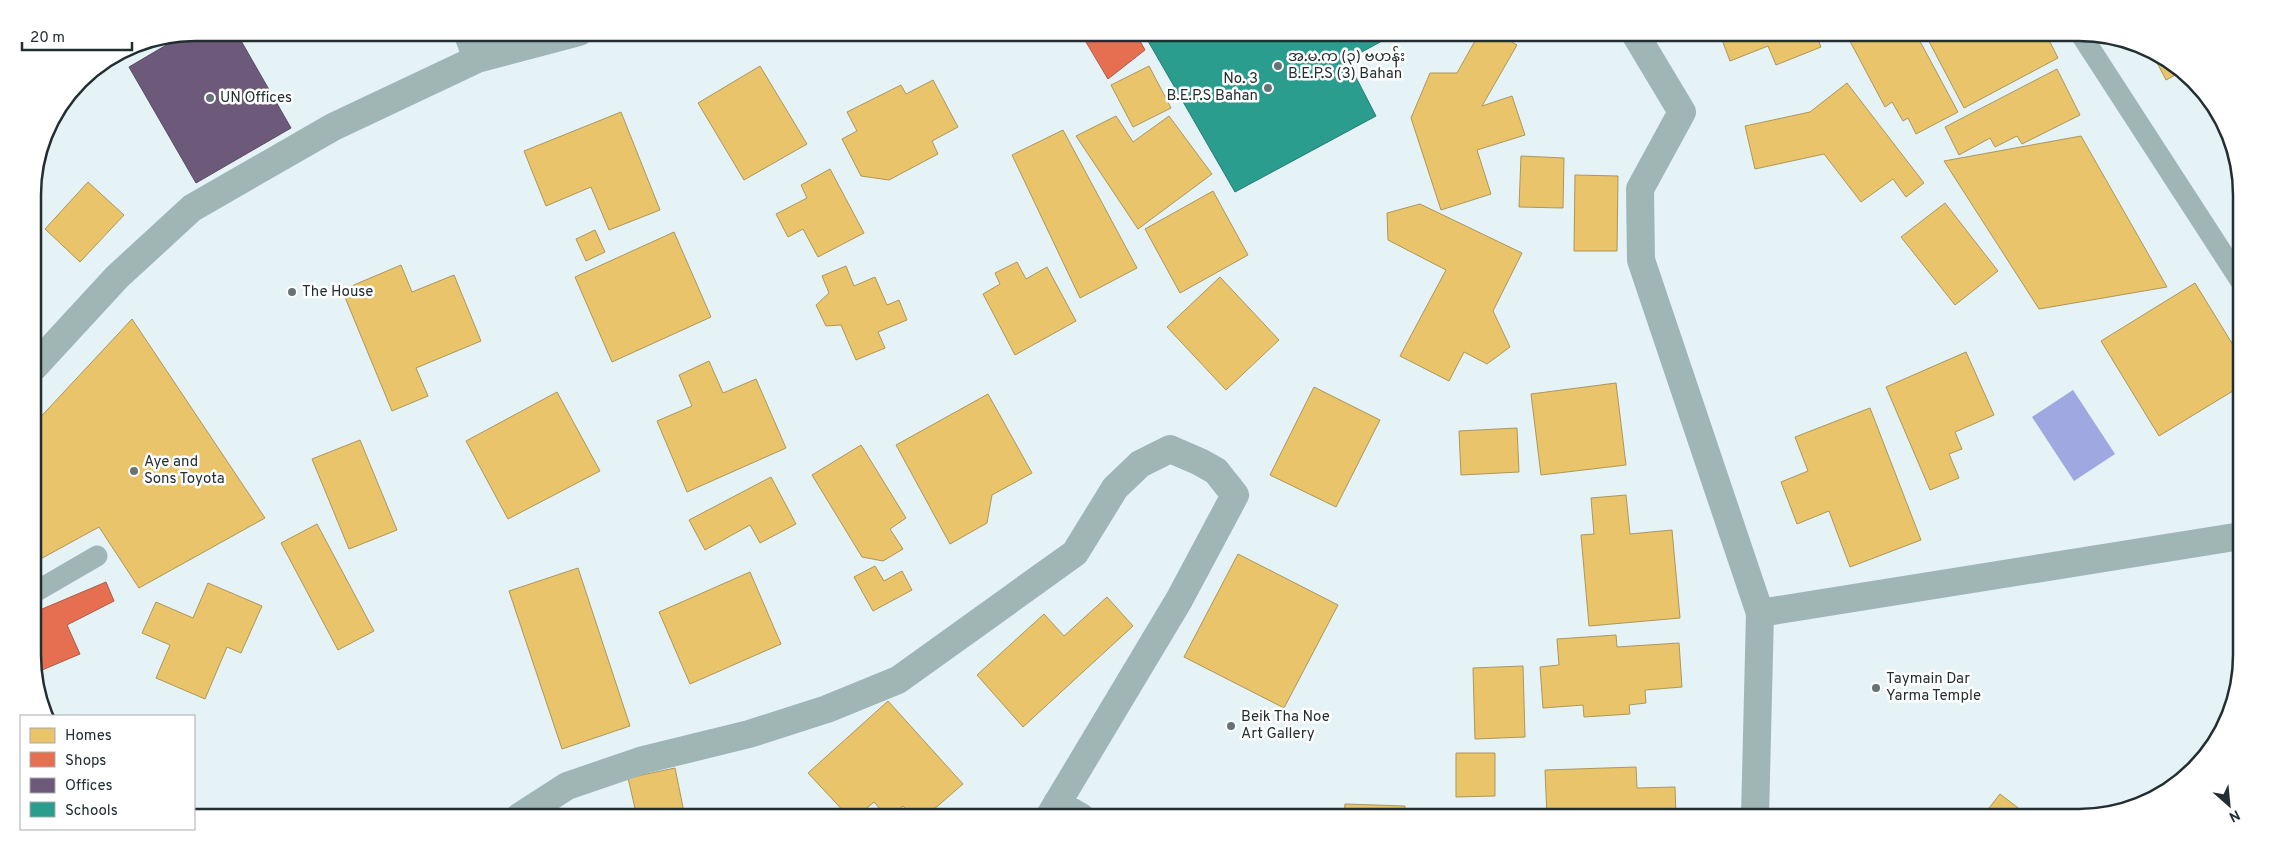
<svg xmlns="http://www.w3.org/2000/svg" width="2274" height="850" font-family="Overpass,'Noto Sans Myanmar',sans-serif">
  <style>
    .water { fill: #a0a8e1 }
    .homes { fill: #e9c46a; stroke: #ad9759 }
    .shops { fill: #e76f51; stroke: #ac5c47 }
    .offices { fill: #6d597a; stroke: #564c64 }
    .schools { fill: #2a9d8f; stroke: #287c73 }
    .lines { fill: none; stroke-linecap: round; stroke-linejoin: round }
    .lane { stroke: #9fb6b5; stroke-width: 21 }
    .street { stroke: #9fb6b5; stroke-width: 28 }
    .poi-dot { fill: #667376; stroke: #fff; stroke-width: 2 }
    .labels { text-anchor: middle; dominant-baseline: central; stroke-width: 5; stroke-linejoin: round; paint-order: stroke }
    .poi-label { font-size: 15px; fill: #222e31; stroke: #fff; text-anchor: start }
    .rim { fill: none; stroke: #222e31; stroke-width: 2.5 }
  </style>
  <rect width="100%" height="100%" fill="#e5f2f6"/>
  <path class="water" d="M2073 390 2115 454 2074 481 2032 417Z"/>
  <path class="homes" d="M1480 32H1495L1517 45 1482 106 1512 96 1525 135 1477 150 1491 194 1441 210 1411 118 1430 73H1457Z
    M1719 32H1815L1821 47 1776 65 1768 46 1730 61Z
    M1845 32H1915L1958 112 1916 134 1908 118 1903 121 1892 102 1885 107Z
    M1924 32H2045L2058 58 1964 108Z
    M2153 55 2179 73 2166 80Z
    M760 66 807 144 744 180 698 103Z
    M1149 66 1171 108 1133 127 1111 85Z
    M2057 69 2080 115 2022 144 2017 136 1995 147 1990 138 1959 155 1945 127Z
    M933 80 958 127 932 141 938 154 889 180 861 176 842 139 857 131 847 112 901 85 906 94Z
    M1847 83 1924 183 1906 197 1893 179 1861 202 1824 154 1755 169 1745 126 1810 112Z
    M621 112 660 210 609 230 591 187 546 206 524 151Z
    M1116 116 1133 142 1169 116 1212 174 1138 229 1076 136Z
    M1063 130 1137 268 1080 298 1012 155Z
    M2081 136 2167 287 2039 309 1944 161Z
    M1521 156 1564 158 1563 208 1519 207Z
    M830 169 864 233 818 257 803 229 788 237 776 214 807 198 801 185Z
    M1575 175 1618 176 1617 251H1574Z
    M88 182 124 215 80 262 45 229Z
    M1213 191 1248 255 1180 293 1145 229Z
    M1945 203 1998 271 1955 305 1901 237Z
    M1420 204 1522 253 1493 311 1510 347 1487 364 1464 352 1449 381 1400 356 1446 270 1388 240 1387 213Z
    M595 230 605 252 586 261 576 239Z
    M674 232 711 317 612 362 575 277Z
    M1017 262 1026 279 1047 267 1076 321 1015 355 983 294 1000 284 995 273Z
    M401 265 412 292 454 275 481 341 416 368 428 396 392 411 342 290Z
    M846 266 854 286 875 277 887 305 899 300 907 320 878 332 885 348 856 360 841 325 826 326 816 305 829 293 822 276Z
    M1220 277 1279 340 1226 390 1167 327Z
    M2195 283 2241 358V386L2159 436 2101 341Z
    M132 319 265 518 139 588 99 527 35 562 34 424Z
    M1966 352 1994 415 1955 432 1962 449 1949 454 1959 478 1930 490 1886 387Z
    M709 361 723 393 756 379 786 448 687 492 657 421 692 406 679 375Z
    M1616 383 1626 465 1541 475 1531 394Z
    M1314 387 1380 420 1336 507 1270 475Z
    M557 392 600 471 508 519 466 441Z
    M988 394 1032 473 992 495 987 523 950 544 896 445Z
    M1870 408 1921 540 1850 567 1829 511 1797 524 1781 482 1808 471 1795 437Z
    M1517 428 1519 472 1461 475 1459 431Z
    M360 440 397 530 349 549 312 459Z
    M861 445 906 518 890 529 903 549 883 561 862 557 812 475Z
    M2241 461V474L2236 471Z
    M771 477 796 524 760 543 750 525 705 550 689 520Z
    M1626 495 1630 534 1672 530 1680 618 1589 626 1581 535 1594 534 1591 498Z
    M317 524 374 631 338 650 281 543Z
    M1238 554 1338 605 1284 708 1184 657Z
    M875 566 884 581 902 571 912 590 873 611 854 577Z
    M578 568 630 726 562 749 509 591Z
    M750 572 781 644 690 684 659 612Z
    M208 583 262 606 241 653 227 647 205 699 156 678 170 645 142 633 156 602 193 618Z
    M1107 597 1133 626 1023 727 977 675 1044 614 1064 636Z
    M1616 635 1617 647 1679 643 1682 687 1645 690 1646 703 1629 705 1630 714 1584 717 1583 705 1543 708 1540 667 1559 665 1557 639Z
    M1523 666 1525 737 1475 739 1473 668Z
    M888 701 963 784 925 817H913L903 806 890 817H887L874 802 856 817H849L808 773Z
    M1456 753H1495V796L1456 797Z
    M1636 767 1637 788 1675 787 1676 817H1547L1545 770Z
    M675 768 685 817H637L628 778Z
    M2000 794 2030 817H1982Z
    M1345 804 1405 806 1404 817H1344Z"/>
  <path class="shops" d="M1080 32H1135L1145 50 1108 79Z
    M106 582 114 601 67 625 80 654 35 673V612Z"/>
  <path class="offices" d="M195 32H236L291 128 196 183 129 67 185 34Z"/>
  <path class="schools" d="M1156 32H1378L1382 41 1347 60 1376 116 1235 192 1148 41Z"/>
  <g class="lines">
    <path class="lane" d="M2080 33 2240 280
      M35 592 97 556"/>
    <path class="street" d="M467 32 477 59
      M1634 32 1682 112 1640 189 1641 260 1760 613 1755 817
      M34 367 117 277 192 208 333 127 477 59 579 32
      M1760 613 2241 536
      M1057 803 1081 817
      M519 817 567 786 643 760 749 734 827 709 898 680 1075 553 1115 488 1140 464 1170 449 1200 462 1216 471 1235 495 1179 600 1049 817"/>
  </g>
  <g class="poi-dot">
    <circle cx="1278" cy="66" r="5"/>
    <circle cx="1268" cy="88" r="5"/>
    <circle cx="210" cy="98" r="5"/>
    <circle cx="292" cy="292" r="5"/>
    <circle cx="134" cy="471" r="5"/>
    <circle cx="1876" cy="688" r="5"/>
    <circle cx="1231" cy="726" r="5"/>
  </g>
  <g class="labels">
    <g class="poi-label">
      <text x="1288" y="57">အ.မ.က (၃) ဗဟန်း<tspan x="1288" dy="17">B.E.P.S (3) Bahan</tspan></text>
      <text x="1258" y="79" text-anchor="end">No. 3<tspan x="1258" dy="17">B.E.P.S Bahan</tspan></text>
      <text x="220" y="98">UN Offices</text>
      <text x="302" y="292">The House</text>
      <text x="144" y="462">Aye and<tspan x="144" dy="17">Sons Toyota</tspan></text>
      <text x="1886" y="679">Taymain Dar<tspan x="1886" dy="17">Yarma Temple</tspan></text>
      <text x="1241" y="717">Beik Tha Noe<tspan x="1241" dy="17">Art Gallery</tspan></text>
    </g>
  </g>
  <path d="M0 0H2274V850H0ZM195 41H2079A154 154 0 0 1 2233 195V655A154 154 0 0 1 2079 809H195A154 154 0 0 1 41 655V195A154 154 0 0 1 195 41Z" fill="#fff" fill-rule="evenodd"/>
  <path class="rim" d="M195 41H2079A154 154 0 0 1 2233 195V655A154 154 0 0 1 2079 809H195A154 154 0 0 1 41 655V195A154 154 0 0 1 195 41Z"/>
  <rect x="20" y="715" width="175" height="115" fill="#ffffff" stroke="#a7abad"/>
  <rect x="30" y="728" width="25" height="15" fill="#e9c46a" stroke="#a7abad"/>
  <text x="65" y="740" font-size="15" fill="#222e31">Homes</text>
  <rect x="30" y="752" width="25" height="15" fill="#e76f51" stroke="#a7abad"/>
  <text x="65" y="765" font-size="15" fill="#222e31">Shops</text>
  <rect x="30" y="778" width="25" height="15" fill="#6d597a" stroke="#a7abad"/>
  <text x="65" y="790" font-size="15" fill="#222e31">Offices</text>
  <rect x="30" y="802" width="25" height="15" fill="#2a9d8f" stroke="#a7abad"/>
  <text x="65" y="815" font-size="15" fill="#222e31">Schools</text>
  <g transform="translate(2229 805) rotate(153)" stroke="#ffffff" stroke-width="4" paint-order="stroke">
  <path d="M0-4L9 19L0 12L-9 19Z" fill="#222e31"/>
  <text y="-8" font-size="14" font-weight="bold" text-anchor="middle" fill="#222e31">N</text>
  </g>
  <path d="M22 42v8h110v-8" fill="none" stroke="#222e31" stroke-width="2.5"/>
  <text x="30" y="42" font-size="15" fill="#222e31" stroke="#ffffff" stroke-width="4" paint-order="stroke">20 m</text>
</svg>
